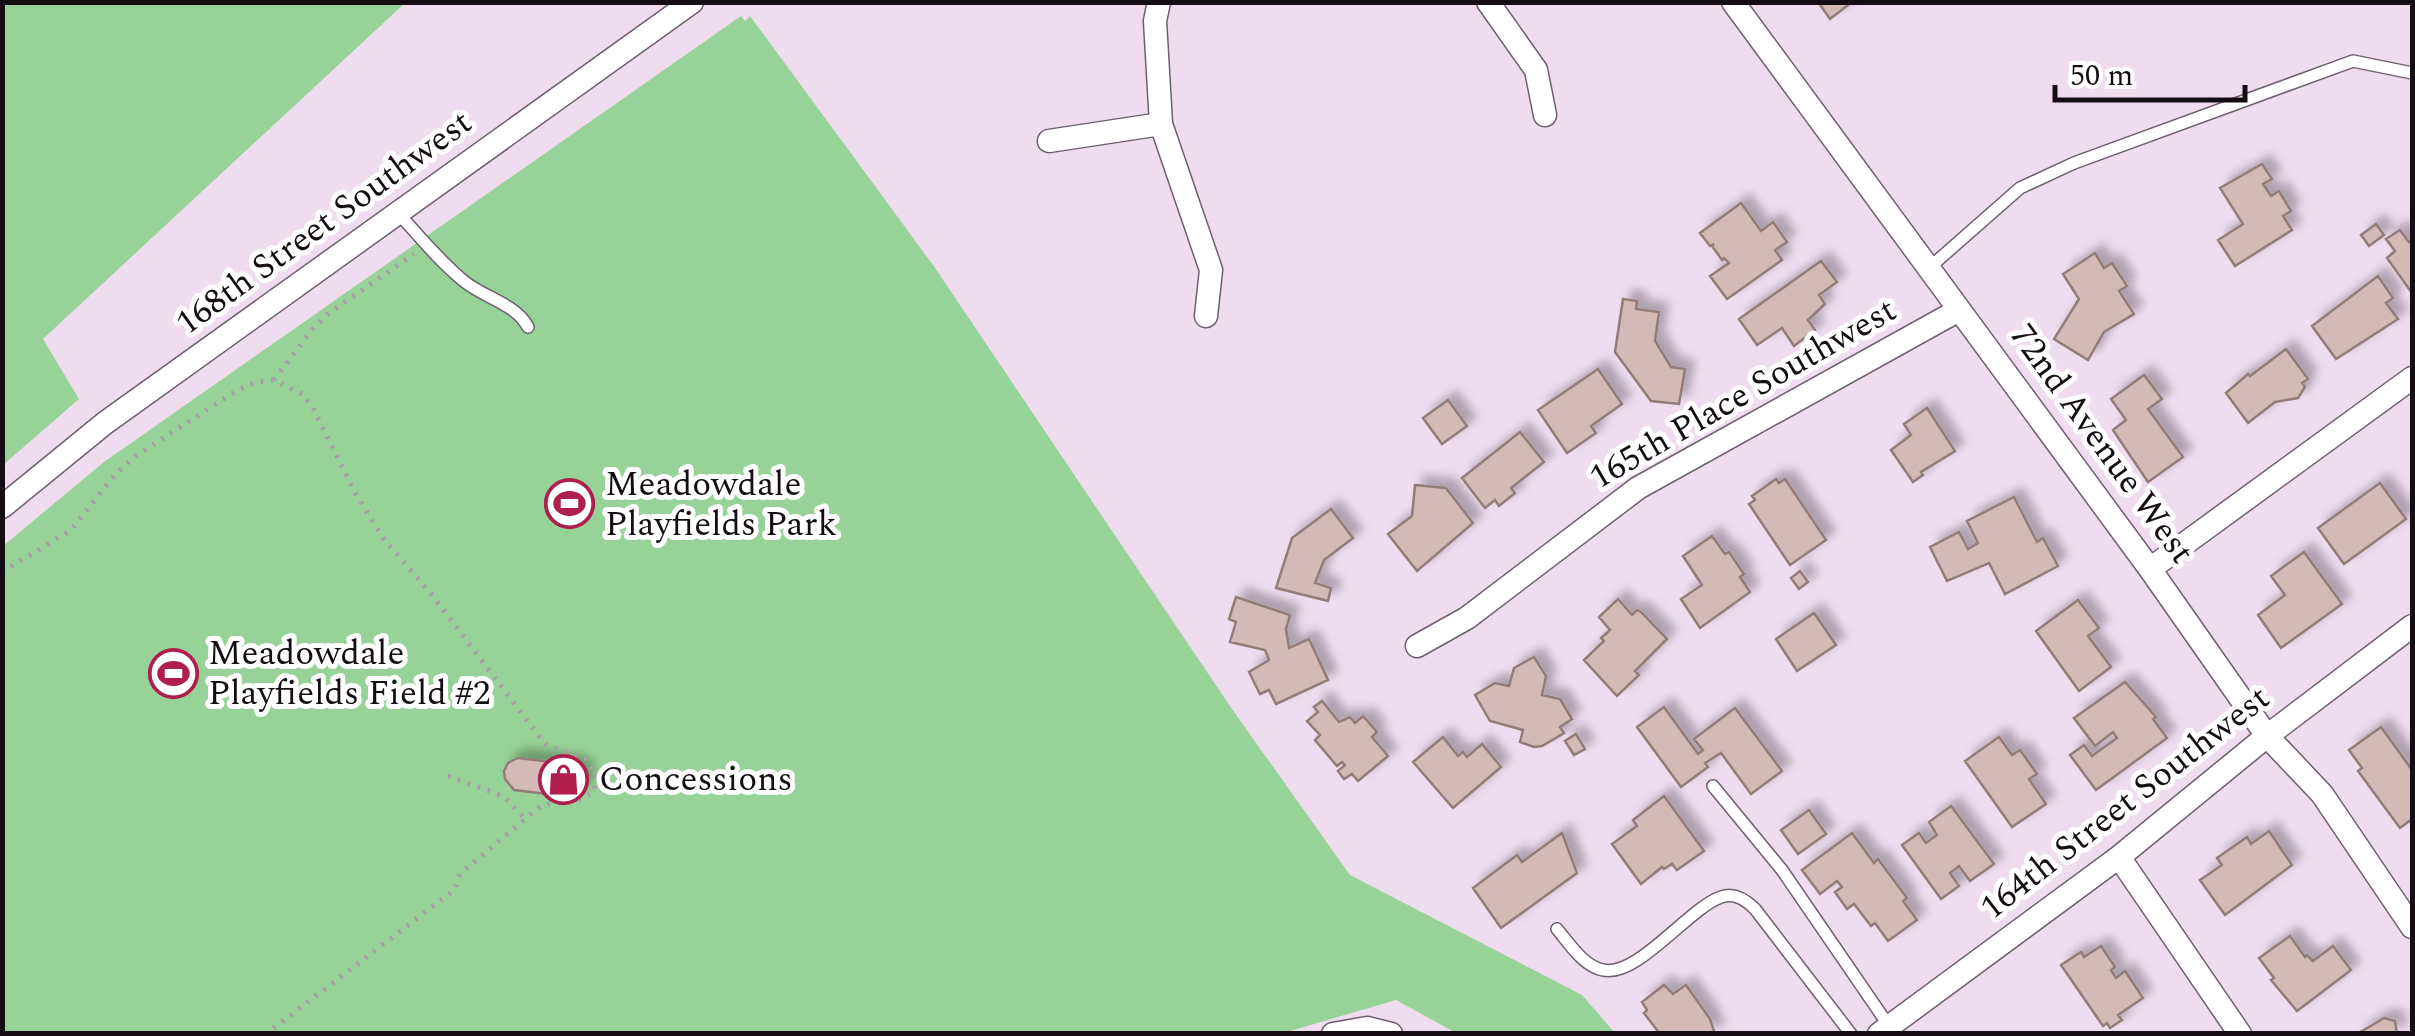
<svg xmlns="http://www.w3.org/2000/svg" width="2415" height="1036" font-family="Spectral,serif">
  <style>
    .green { fill: #97d398 }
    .building { fill: #d4bab7; stroke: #937b78; stroke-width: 2.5; filter: url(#shadow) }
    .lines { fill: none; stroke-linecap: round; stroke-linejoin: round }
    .lane-casing { stroke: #6e5f6e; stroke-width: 14 }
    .street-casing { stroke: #6e5f6e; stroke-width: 25 }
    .path { stroke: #aa9caa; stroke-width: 5; stroke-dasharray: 2.5 8; stroke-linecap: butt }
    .lane { stroke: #fff; stroke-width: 11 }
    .street { stroke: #fff; stroke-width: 22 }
    .labels { text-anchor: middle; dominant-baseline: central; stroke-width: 10; stroke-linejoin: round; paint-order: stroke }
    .street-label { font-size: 35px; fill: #140e14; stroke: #fff }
    .poi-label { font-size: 35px; fill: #140e14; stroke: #fff; text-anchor: start }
  </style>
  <defs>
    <filter id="shadow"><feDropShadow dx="9" dy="-9" stdDeviation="5" flood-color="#0004"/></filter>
  </defs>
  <rect width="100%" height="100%" fill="#efddef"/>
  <path class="green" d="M3 2 405 3 43 339 79 399 3 465Z
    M741 16 745 21 750 16 933 265 1234 712 1350 875 1582 995 1615 1033H1456L1396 1000 1280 1034H3V546L104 462Z"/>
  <path class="building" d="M1818 2H1852L1830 19Z
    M2262 164 2272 179 2263 184 2271 196 2279 191 2291 211 2283 216 2292 230 2235 266 2218 240 2243 224 2220 188Z
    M1741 203 1761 231 1773 222 1787 242 1775 250 1782 260 1727 299 1710 276 1729 263 1724 258 1722 260 1712 246 1714 244 1710 246 1700 233Z
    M2376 224 2384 235 2369 246 2361 235Z
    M2400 230 2409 242 2412 239V293L2387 258 2395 251 2386 239Z
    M2095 253 2104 268 2112 263 2127 286 2119 291 2134 314 2104 332 2088 360 2054 339 2079 299 2063 274Z
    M1821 261 1837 282 1819 295 1825 304 1808 320 1815 330 1794 346 1782 328 1757 345 1739 319Z
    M2378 276 2393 298 2386 303 2398 319 2336 359 2312 326Z
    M1623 299 1637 301 1636 309 1659 312 1655 341 1671 367 1685 369 1679 404 1651 401 1615 352Z
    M2286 349 2308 379 2302 383 2305 387 2298 398 2275 402 2248 423 2226 393 2248 374 2250 376Z
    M1598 369 1622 404 1591 426 1596 433 1567 453 1538 410Z
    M2144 375 2162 399 2148 409 2183 457 2148 482 2113 430 2126 420 2111 399Z
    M1448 400 1467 426 1442 444 1423 418Z
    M1927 408 1955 451 1921 472 1923 475 1913 482 1891 450 1911 435 1904 424Z
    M1520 432 1544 462 1511 488 1515 493 1499 506 1495 500 1485 508 1462 478Z
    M1776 479 1779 483 1785 479 1826 540 1790 565 1749 504 1755 500 1752 496Z
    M2380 483 2406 519 2344 564 2318 528Z
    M1415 485 1446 488 1473 523 1417 571 1388 534 1412 516Z
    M2014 497 2037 542 2043 538 2058 566 2005 594 1989 563 1947 581 1930 547 1959 532 1968 549 1978 543 1967 521Z
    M1331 509 1353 538 1324 560 1315 583 1331 588 1328 601 1276 588 1292 538Z
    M1712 536 1725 554 1729 552 1744 574 1740 577 1750 592 1700 628 1681 599 1702 585 1683 556Z
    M2304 552 2342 604 2281 648 2258 615 2285 595 2271 576Z
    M1800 571 1808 582 1799 589 1791 578Z
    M1236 597 1290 615 1286 629 1289 648 1309 639 1328 680 1276 704 1269 690 1260 694 1249 672 1269 660 1265 650 1230 642 1236 622 1229 619Z
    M1618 599 1632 615 1637 610 1641 612 1667 639 1635 671 1639 675 1617 696 1584 660 1604 641 1601 638 1610 630 1599 617Z
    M2078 600 2099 628 2088 636 2111 667 2079 691 2036 631Z
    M1814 613 1836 645 1797 671 1776 639Z
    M1534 657 1546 676 1542 695 1560 699 1572 719 1560 727 1564 733 1542 746 1534 747 1520 742 1523 730 1490 721 1475 695 1495 683 1509 686 1514 668Z
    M2125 682 2156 717 2153 719 2167 738 2096 790 2070 755 2084 745 2092 756 2117 738 2113 732 2095 746 2074 718Z
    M1322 701 1339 722 1350 717 1355 723 1363 716 1377 732 1372 737 1388 756 1358 781 1352 774 1344 779 1338 771 1345 765 1342 762 1337 766 1315 740 1320 735 1307 721 1318 712 1314 707Z
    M1664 707 1698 754 1703 750 1694 739 1735 708 1782 771 1751 794 1721 753 1705 763 1708 767 1681 787 1637 727Z
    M2381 727 2412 770V819L2400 828 2358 771 2362 768 2349 750Z
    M1576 734 1585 749 1574 755 1565 741Z
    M1443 737 1458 756 1463 752 1467 757 1482 744 1501 767 1453 808 1413 762Z
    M1999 737 2012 755 2020 750 2037 774 2029 779 2046 804 2012 827 1965 761Z
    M518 758 577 765 584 772 585 788 573 797 514 790 505 779 504 771 508 763Z
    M1664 796 1704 851 1677 870 1672 864 1664 869 1662 867 1641 884 1612 844 1637 826 1633 820Z
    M1951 806 1994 864 1970 881 1959 866 1950 873 1959 886 1941 899 1902 845 1919 833 1926 843 1937 835 1929 822Z
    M1809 810 1826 834 1798 854 1781 830Z
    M2269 831 2292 865 2225 915 2200 880 2222 865 2217 858 2247 837 2251 844Z
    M1562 833 1577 873 1501 928 1473 888 1517 855 1522 862Z
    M1852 833 1874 863 1878 859 1907 898 1903 901 1917 920 1888 941 1875 923 1871 926 1854 904 1847 909 1835 892 1842 887 1837 881 1820 894 1802 870Z
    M2290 936 2305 957 2307 955 2313 961 2333 946 2351 970 2297 1011 2271 980 2274 978 2259 958Z
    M2101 946 2115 967 2111 970 2116 978 2125 971 2143 998 2118 1015 2122 1020 2110 1028 2107 1023 2103 1026 2061 965 2081 952 2084 957Z
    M1664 985 1673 994 1686 985 1710 1019 1715 1034H1660L1644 1013 1647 1010 1642 1002Z
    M2384 1018 2395 1021 2397 1034H2357Z"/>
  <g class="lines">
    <defs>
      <path id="lane" d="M398 213C420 237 440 262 465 282 485 298 516 304 528 327
        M1929 268 2020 188 2074 163 2353 61 2412 73
        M1713 786 1782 870 1889 1026
        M1557 929C1569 943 1583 966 1603 970 1637 978 1689 908 1721 897 1735 892 1746 900 1755 909L1851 1034"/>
      <path id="street" d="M1159 2 1155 21 1161 124 1211 270 1206 316
        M1488 2 1536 70 1545 115
        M1733 2 2150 569 2267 736 2322 794 2412 927
        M1049 141 1161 124
        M2 507 105 423 692 2
        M2150 569 2412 378
        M1417 646 1467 618 1638 488 1959 310
        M2119 857 2240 1034
        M1333 1034 1367 1028 1391 1034
        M1879 1034 2119 857 2267 736 2412 626"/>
    </defs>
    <use href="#lane" class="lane-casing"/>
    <use href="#street" class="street-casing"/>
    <path class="path" d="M274 380 311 331 329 313 414 254
      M2 572 71 530 113 477 134 457 236 391 257 382 274 380 304 395 314 410 354 491 383 538 432 595 545 744 585 759 596 775 594 792 577 801 542 805 460 874 454 890 266 1034
      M448 776 503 796 525 819"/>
    <use href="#lane" class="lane"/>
    <use href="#street" class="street"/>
  </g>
  <defs>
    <symbol id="stadium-ring" viewBox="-11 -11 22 22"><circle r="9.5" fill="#fff" stroke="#af1e4c" stroke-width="1.5"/><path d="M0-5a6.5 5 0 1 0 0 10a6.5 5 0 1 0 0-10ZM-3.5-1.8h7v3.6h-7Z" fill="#af1e4c"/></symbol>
    <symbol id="shop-ring" viewBox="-11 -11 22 22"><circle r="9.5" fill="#fff" stroke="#af1e4c" stroke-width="1.5"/><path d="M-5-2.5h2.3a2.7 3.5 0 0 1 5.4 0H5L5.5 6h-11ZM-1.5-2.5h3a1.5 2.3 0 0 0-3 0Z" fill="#af1e4c"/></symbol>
  </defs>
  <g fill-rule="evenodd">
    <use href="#stadium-ring" x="542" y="476" width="55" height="55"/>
    <use href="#stadium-ring" x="146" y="646" width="55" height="55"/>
    <use href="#shop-ring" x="536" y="752" width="55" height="55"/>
  </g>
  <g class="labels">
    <g class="street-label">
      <text transform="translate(324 223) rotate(-36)">168th Street Southwest</text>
      <text transform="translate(1743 394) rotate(-30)">165th Place Southwest</text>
      <text transform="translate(2102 444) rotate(54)">72nd Avenue West</text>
      <text transform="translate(2125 803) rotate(-38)">164th Street Southwest</text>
    </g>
    <g class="poi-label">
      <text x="605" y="484">Meadowdale<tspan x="605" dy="40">Playfields Park</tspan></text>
      <text x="208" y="653">Meadowdale<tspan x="208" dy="40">Playfields Field #2</tspan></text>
      <text x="599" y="779">Concessions</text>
    </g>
  </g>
  <rect width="2415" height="1036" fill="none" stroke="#140e14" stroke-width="10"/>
  <path d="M2055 85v15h190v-15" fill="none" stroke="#140e14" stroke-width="5"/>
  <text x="2070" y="85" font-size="30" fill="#140e14" stroke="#ffffff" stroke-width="8" paint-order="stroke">50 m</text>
</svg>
